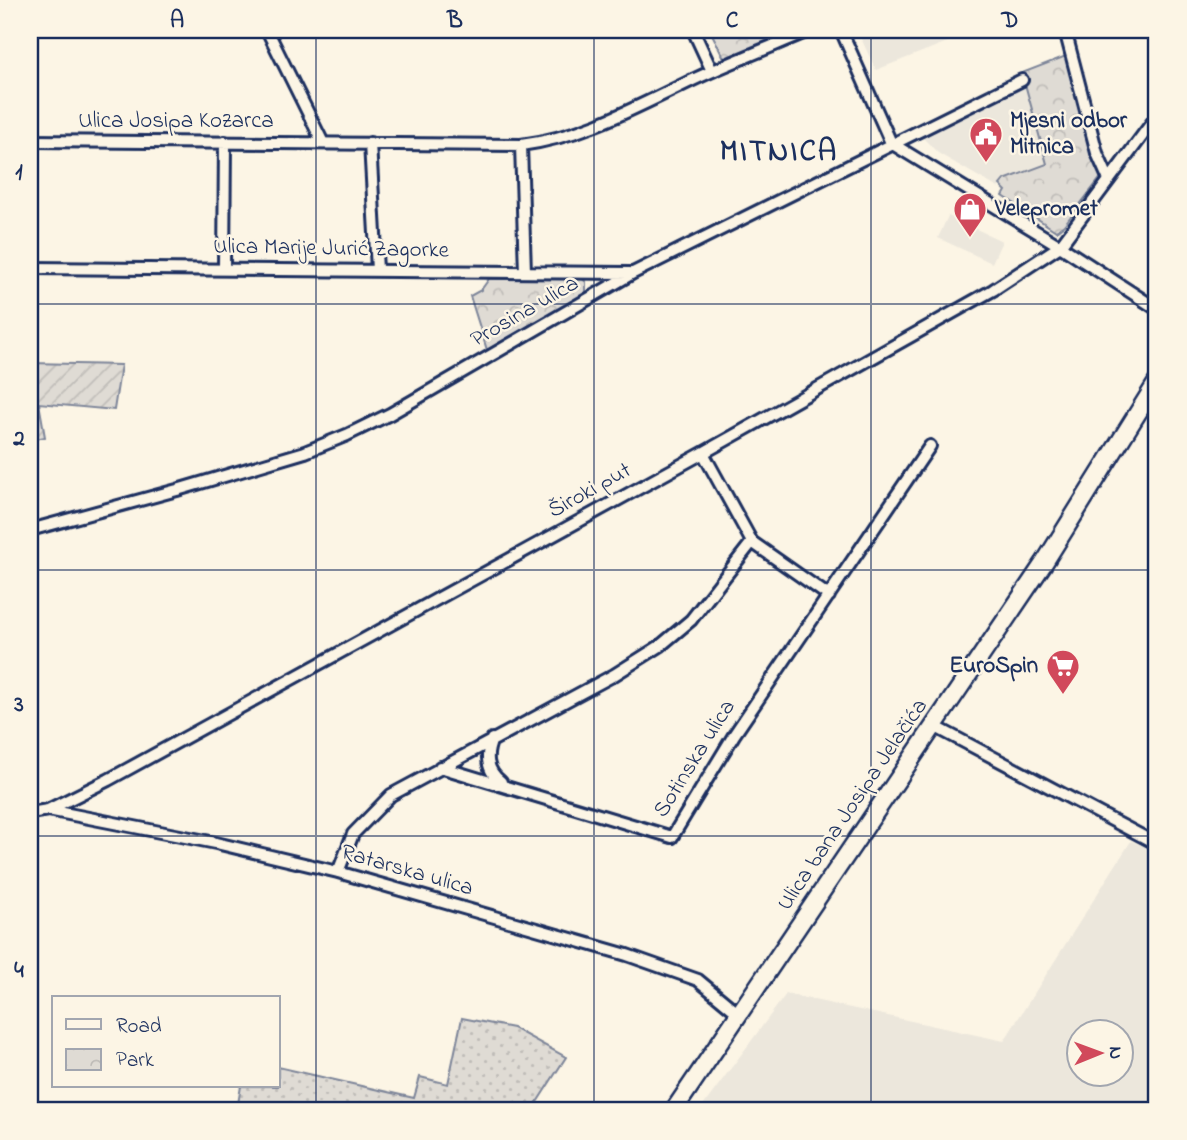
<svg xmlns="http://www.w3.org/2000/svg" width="1187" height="1140" font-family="'Indie Flower',sans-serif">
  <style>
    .built { fill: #ece7dc; fill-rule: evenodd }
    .grass { fill: url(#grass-dots); stroke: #7d8599; stroke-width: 2 }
    .park { fill: url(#park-crowns); stroke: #7d8599; stroke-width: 2 }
    .garden { fill: url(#garden-furrows); stroke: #7d8599; stroke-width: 2 }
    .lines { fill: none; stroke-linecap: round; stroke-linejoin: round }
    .street-casing { stroke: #1b2f5e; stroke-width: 16 }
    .primary-casing { stroke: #1b2f5e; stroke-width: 21 }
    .street { stroke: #fcf5e5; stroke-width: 10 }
    .primary { stroke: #fcf5e5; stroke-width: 16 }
    .grid { fill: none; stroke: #1b2f5e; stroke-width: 2; stroke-opacity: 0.55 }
    .labels { text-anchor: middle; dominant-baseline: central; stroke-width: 5; stroke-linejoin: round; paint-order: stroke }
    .street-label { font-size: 23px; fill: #1b2f5e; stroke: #fcf5e5 }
    .poi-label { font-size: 23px; font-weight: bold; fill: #1b2f5e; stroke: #fcf5e5; text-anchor: start }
    .district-label { font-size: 30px; font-weight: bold; letter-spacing: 2px; fill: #1b2f5e; stroke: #fcf5e5 }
    .neatline { fill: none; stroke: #1b2f5e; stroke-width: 2.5 }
    .grid-label { font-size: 23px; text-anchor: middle; font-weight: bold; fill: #1b2f5e }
  </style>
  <defs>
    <pattern id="grass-dots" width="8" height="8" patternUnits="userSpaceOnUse" patternTransform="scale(1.75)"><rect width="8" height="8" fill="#dfdbd4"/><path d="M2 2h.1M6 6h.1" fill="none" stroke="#bfbcb8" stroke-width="1.8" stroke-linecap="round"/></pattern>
    <pattern id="park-crowns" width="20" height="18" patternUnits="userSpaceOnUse" patternTransform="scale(1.75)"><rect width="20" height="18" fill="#dfdbd4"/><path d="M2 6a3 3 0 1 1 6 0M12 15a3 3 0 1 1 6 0" fill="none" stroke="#bfbcb8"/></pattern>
    <pattern id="garden-furrows" width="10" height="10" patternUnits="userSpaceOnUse" patternTransform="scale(1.75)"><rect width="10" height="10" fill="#dfdbd4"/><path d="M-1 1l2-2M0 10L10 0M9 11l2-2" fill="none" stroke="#bfbcb8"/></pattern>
  </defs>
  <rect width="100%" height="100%" fill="#fcf5e5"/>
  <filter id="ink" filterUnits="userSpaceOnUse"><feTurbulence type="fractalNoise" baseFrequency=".0143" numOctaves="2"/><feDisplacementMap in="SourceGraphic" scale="14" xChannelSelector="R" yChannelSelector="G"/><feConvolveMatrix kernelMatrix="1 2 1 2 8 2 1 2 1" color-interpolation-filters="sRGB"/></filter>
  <g filter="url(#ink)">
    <path class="built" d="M857 30H978L876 70Z
      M1026 87 1047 164 1004 180 998 188 938 153 921 136Z
      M948 216 1002 241 992 263 938 238Z
      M1131 841 1157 852V1110H700L786 994 1004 1041ZM1078 1032H1120V1074H1078Z"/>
    <path class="grass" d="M462 1018 513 1028 566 1057 532 1110H237L241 1086H278V1067L414 1098 420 1077 448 1084Z"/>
    <path class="park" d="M710 30H798L725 60Z
      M1066 56 1102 176 1064 225 1056 231 1003 196 1006 191 1000 185 1004 180 1047 164 1022 73Z
      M581 278 586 282V293L487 350 470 296 481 290 489 279Z"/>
    <path class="garden" d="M30 363 121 365 114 410 39 403 45 437 30 440Z"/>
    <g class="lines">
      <defs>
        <path id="street" d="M267 30 323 143
          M693 30 712 71
          M841 30 891 143 1060 246 1157 116
          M1065 30 1097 153 1109 180
          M30 141 521 145C584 137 640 105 697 78 734 61 773 46 811 30
          M370 143 377 270
          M521 145 525 272
          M30 268 630 273
          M224 268 225 142
          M703 453 752 542 829 596
          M30 530 177 490 305 452 347 435 390 414 633 273 1022 80
          M934 726 1157 844
          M492 739C485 756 486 770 501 782
          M440 767 672 837 734 735 930 446
          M48 810 216 843 338 872 627 955 698 980 739 1014
          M30 813 48 810 108 780 703 453 993 290 1060 246 1157 309
          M338 872 353 834 391 795 614 675 660 646 691 620 752 542"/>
        <path id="primary" d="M674 1110 1044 563 1157 382"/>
      </defs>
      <use href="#street" class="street-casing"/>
      <use href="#primary" class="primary-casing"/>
      <use href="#street" class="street"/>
      <use href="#primary" class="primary"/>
    </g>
  </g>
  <path class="grid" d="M316 30V1110M594 30V1110M871 30V1110M30 304H1157M30 570H1157M30 836H1157"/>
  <defs>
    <symbol id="civic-pin" viewBox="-11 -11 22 30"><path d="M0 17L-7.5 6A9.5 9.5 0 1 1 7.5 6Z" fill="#d1495b" stroke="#fcf5e5"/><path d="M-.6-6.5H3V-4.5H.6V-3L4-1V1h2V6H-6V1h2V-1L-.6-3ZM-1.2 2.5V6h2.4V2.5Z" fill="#fff"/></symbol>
    <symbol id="shop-pin" viewBox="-11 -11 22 30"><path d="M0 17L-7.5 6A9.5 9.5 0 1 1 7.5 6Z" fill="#d1495b" stroke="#fcf5e5"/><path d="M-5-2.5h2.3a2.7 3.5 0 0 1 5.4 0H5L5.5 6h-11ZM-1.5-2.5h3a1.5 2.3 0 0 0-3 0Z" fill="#fff"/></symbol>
    <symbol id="supermarket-pin" viewBox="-11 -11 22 30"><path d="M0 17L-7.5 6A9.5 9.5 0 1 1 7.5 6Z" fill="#d1495b" stroke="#fcf5e5"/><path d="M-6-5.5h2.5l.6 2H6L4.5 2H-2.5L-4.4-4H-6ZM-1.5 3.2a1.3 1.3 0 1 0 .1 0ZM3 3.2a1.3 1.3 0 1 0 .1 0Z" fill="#fff"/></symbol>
  </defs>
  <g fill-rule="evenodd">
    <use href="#civic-pin" x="967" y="115" width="38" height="52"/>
    <use href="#shop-pin" x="951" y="190" width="38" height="52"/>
    <use href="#supermarket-pin" x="1044" y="647" width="38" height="52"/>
  </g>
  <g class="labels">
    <g class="street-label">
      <text x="176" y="121">Ulica Josipa Kozarca</text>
      <text transform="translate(331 249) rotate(1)">Ulica Marije Jurić Zagorke</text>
      <text transform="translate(525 312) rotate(-30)">Prosina ulica</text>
      <text transform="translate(590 491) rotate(-29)">Široki put</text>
      <text transform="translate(695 759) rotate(-58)">Sotinska ulica</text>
      <text transform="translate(853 805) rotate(-56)">Ulica bana Josipa Jelačića</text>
      <text transform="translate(407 871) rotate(16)">Ratarska ulica</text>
    </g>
    <g class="poi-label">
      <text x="1010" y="121">Mjesni odbor<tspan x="1010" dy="26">Mitnica</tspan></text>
      <text x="995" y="209">Velepromet</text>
      <text x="1038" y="666" text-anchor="end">EuroSpin</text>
    </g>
    <g class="district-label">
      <text x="779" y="153">MITNICA</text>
    </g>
  </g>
  <rect width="1187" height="1140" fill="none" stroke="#fcf5e5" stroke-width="77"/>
  <rect x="52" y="996" width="228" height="91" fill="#fcf5e5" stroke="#a2a6af" stroke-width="2"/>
  <rect x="66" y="1019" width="35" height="10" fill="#fcf5e5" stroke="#a2a6af" stroke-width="2"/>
  <text x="116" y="1032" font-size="21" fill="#1b2f5e">Road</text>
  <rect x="66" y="1049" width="35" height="21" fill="url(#park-crowns)" stroke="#a2a6af" stroke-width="2"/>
  <text x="116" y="1066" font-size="21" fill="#1b2f5e">Park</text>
  <g transform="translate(1100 1053) rotate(89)"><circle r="33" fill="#fcf5e5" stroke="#a2a6af" stroke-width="2"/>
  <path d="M0-5L12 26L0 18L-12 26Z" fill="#d1495b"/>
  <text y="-10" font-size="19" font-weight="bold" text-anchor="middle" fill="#1b2f5e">N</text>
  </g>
  <rect x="38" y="38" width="1110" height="1064" class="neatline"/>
  <g class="grid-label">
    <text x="177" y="27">A</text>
    <text x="455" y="27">B</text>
    <text x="732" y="27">C</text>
    <text x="1010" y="27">D</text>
    <text x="19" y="179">1</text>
    <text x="19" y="445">2</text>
    <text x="19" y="711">3</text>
    <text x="19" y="977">4</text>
  </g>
</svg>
